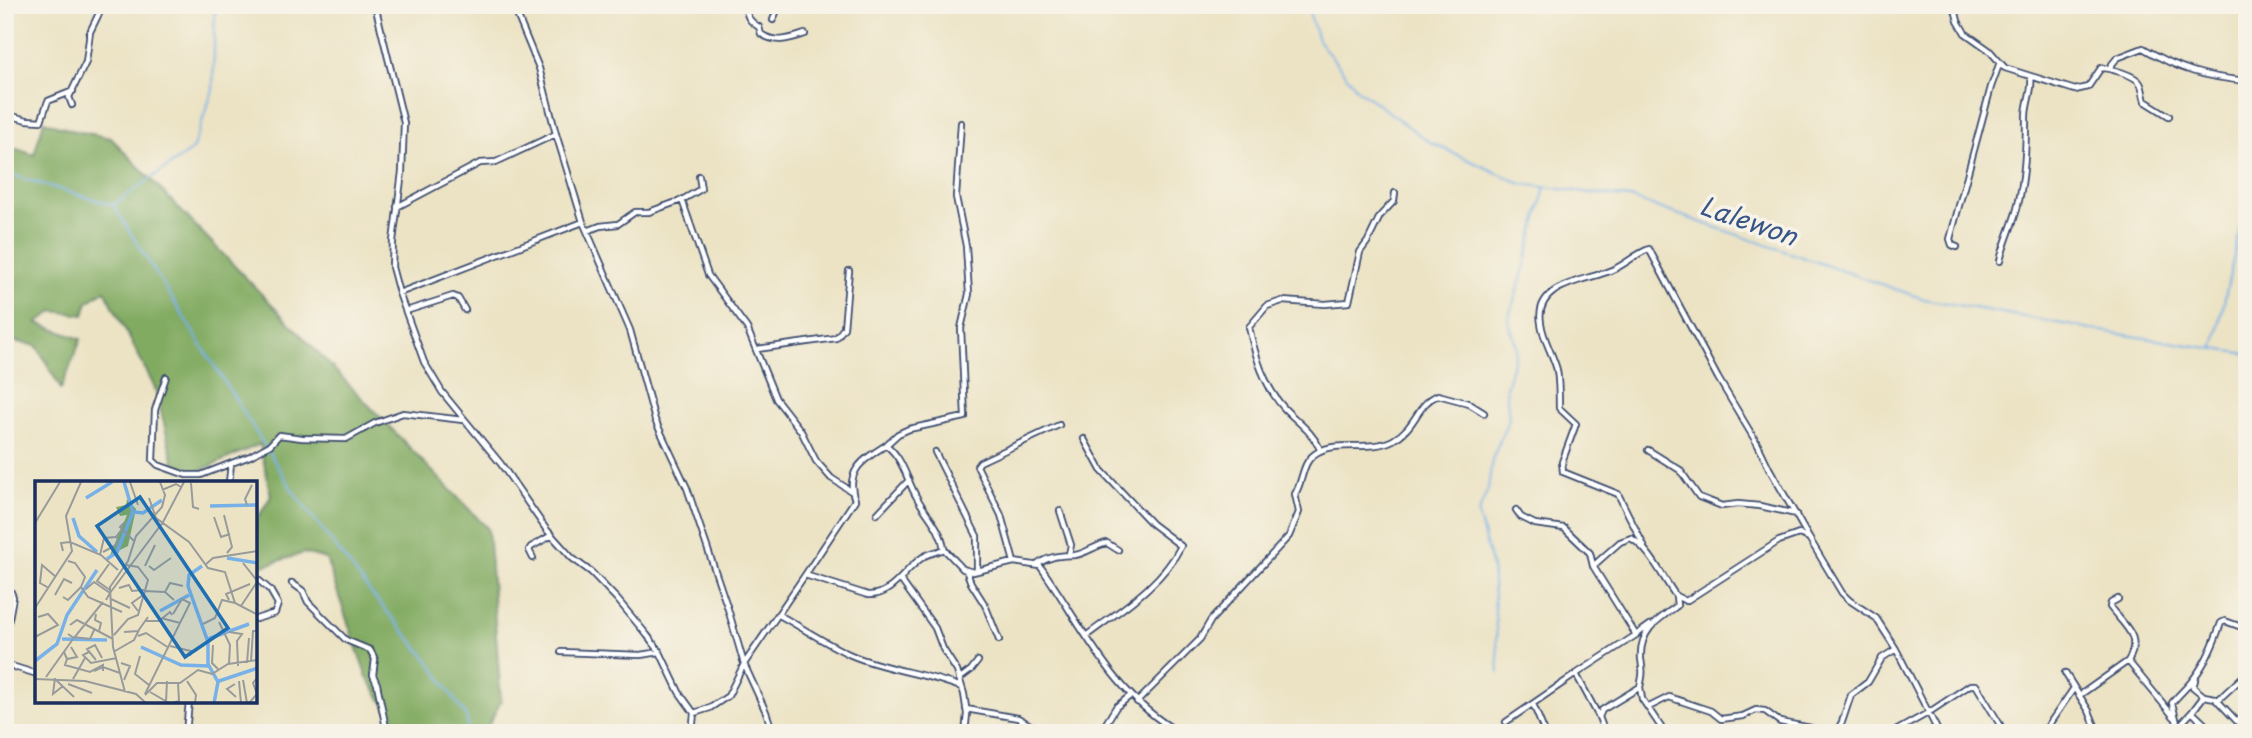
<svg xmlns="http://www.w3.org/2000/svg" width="2252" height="738" font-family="'Playpen Sans',sans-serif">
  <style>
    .forest { fill: #82ab62; stroke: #4e6d60; stroke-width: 2 }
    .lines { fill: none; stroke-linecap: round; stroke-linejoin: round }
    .stream { stroke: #77b1e7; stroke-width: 2 }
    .minor-casing { stroke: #3a4a6d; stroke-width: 8 }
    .minor { stroke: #fff; stroke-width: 4.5 }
    .labels { text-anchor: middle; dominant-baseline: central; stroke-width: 7; stroke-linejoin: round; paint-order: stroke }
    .water-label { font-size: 26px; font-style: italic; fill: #375687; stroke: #f7f3e8 }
    .inset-river { fill: none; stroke: #77b1e7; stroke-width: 3.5 }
    .inset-road { fill: none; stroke: #989b9b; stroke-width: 2 }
    .view { fill: #1f6fb2; fill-opacity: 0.15; stroke: #1f6fb2; stroke-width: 3.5 }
    .inset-edge { fill: none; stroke: #1b2f5e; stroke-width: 3.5 }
  </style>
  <rect width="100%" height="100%" fill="#f7f3e8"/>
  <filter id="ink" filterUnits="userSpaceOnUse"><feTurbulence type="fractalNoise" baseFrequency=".0143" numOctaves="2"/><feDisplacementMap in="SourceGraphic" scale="14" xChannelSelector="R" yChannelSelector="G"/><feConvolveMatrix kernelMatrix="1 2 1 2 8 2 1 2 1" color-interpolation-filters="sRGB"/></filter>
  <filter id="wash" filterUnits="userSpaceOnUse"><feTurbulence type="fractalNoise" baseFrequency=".00686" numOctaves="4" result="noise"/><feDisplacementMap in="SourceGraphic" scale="28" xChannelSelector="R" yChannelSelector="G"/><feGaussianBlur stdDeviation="1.57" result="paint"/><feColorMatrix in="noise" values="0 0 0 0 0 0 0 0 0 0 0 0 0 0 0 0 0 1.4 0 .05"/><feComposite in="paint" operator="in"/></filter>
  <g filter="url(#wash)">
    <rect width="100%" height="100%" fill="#ece3c4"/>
    <path class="forest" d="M44 121 71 130 111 138 488 529 501 701 484 733H402L366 675 326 559 304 553 256 568V521L271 496 260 444 195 473 174 463 155 388 105 290 88 302 84 315 54 311 37 323 81 339 61 389 37 346 9 340 5 346V152L17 149 34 155Z"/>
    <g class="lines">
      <path class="stream" d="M1307 5 1318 40 1357 89 1431 143 1522 184 1630 198 1924 299 2113 333 2247 354
        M5 173 113 205 295 494 371 593 430 662 467 718 468 733
        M114 204 192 150 213 90 215 5
        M2214 348 2247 195
        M1499 673 1492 567 1478 514 1488 489 1492 460 1509 418 1506 388 1517 348 1508 319 1523 273 1545 187"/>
    </g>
  </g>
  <g filter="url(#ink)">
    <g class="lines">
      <defs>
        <path id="minor" d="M375 5 404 123 402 172 393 241 392 267 399 293 424 362 442 392 501 464 546 529 572 558 591 572 617 599 647 635 660 652 679 692 694 713 692 733
          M513 5 539 68 556 134 583 222 630 330 655 420 687 488 728 609 744 664 766 712 773 733
          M745 5C747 17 749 21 759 27L761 34C776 44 789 39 805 34
          M1954 5 1958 21 1965 33 1989 50 2005 68 2075 90 2088 87 2101 68C2110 68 2135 75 2140 83 2143 88 2143 96 2145 101L2169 116
          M773 20 779 5
          M2109 68 2117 58 2143 48C2180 70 2204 77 2247 81
          M72 105 69 97 86 62 90 32 103 5
          M5 114 27 120 41 121 48 101 73 91
          M682 200 708 275 747 328 776 399 801 431 816 461 831 478 851 491
          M397 207 480 163 496 162 556 134
          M587 231 600 226 618 224 635 212H649L682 200 701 189 699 176
          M1957 247 1952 245 1950 239 1991 87 2000 62
          M2000 261C2004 243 2012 227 2017 209 2025 178 2026 148 2026 116 2026 103 2033 90 2031 78
          M399 293 583 222
          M406 311 453 296 458 298 465 310
          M757 349 836 338 844 328 849 271
          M166 377 155 410 153 460 158 465 186 475H201L250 456 270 445 279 435 302 438 346 439 375 423 403 413 463 420
          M1084 439 1101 470 1152 524 1181 546C1161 586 1120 610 1086 636
          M886 445 898 434 909 429 965 417 961 328 969 294 966 246 956 197 961 123
          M1648 450 1680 470 1699 497 1722 506 1738 504 1760 506 1796 514
          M1319 451 1320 449C1312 431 1297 422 1284 408 1264 386 1255 355 1249 327L1267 306 1282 301 1325 304 1349 302 1360 252 1368 241 1380 216 1394 201 1395 193
          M935 452 977 536V571
          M229 482 231 464
          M1516 510 1521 517 1535 524 1564 528 1590 553 1593 566
          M1060 511 1071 545 1069 554
          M877 514 909 480
          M1644 546 1618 494 1563 472 1562 462 1576 424 1559 408C1559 395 1559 382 1557 370 1553 354 1543 340 1541 323 1534 283 1587 281 1612 270 1625 265 1635 254 1649 249L1718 378 1758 445 1769 468 1809 538
          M533 558 529 550 531 547 552 535
          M1014 562 1001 515 977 466 980 462 1059 425
          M1038 564C1051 555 1061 556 1075 555 1085 554 1096 545 1107 543L1118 550
          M966 570 971 583 985 605 999 640
          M805 575 855 500C844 471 864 459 886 445 903 458 906 478 916 496 926 515 941 527 944 549
          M256 578 270 590 278 604 275 613 256 619
          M900 579 935 628 943 649 957 671 964 694 967 714 965 733
          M292 583 303 591 308 602 346 640 370 650 375 659 373 675 377 684 387 733
          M5 589 11 592 13 597 5 640
          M779 615C803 628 826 644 851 655 886 670 925 673 961 687
          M1636 635 1650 625
          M561 652 640 655 660 652
          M2128 661 2174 717
          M5 664 37 674
          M2065 673 2089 711 2098 733
          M959 679 971 670 978 661
          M2195 680 2193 687 2204 696 2215 698 2247 732
          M1640 687 1642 699 1665 733
          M2080 695 2128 661C2143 636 2124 626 2110 607L2111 603 2118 599
          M2217 701 2247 673
          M1137 702 1200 639 1211 620 1289 536 1299 512 1295 494C1304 480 1301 461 1318 452 1340 440 1370 452 1393 440 1417 427 1416 404 1438 395L1468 403 1484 413
          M1533 704 1545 733
          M1649 707 1669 697 1711 711 1721 719 1743 716 1756 710 1765 711 1780 722 1811 728 1817 733
          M966 709 1018 718 1044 733
          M2192 712 2204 696
          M694 713 710 708 728 696 744 664 805 575 868 595C893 596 904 569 923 557 929 553 938 552 944 549L963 569 973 572 1014 562 1040 566C1083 626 1112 695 1180 733
          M1599 717 1602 710 1640 687C1643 674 1643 672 1641 659 1639 631 1657 620 1677 606L1676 596 1686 601 1779 541 1799 534 1809 538 1842 593 1849 600 1876 618 1896 649 1939 733
          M1506 722 1576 674
          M2177 728 2192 712 2214 733
          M186 733 189 701
          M1100 733 1116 707 1130 696
          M1605 733 1599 717 1576 674 1636 635 1593 566 1620 542 1631 538C1651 550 1662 577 1676 596
          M1836 733 1842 722 1851 695 1868 682 1882 658 1896 649
          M1892 733 1928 713 1970 685H1976L2005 733
          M1927 733 1936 727
          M2043 733 2074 688
          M2173 733 2177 723 2172 703C2179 694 2188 687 2194 678 2207 661 2214 643 2221 623L2225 621 2247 629"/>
      </defs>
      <use href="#minor" class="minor-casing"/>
      <use href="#minor" class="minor"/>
    </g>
  </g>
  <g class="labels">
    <g class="water-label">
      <text transform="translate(1749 220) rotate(19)">Lalewon</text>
    </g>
  </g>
  <g transform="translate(35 481)">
    <rect width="222" height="222" fill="#ece3c4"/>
    <path d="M92 18 101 28 93 65 75 74 92 34 85 35 81 26 91 24Z" fill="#82ab62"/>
    <path class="inset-river" d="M51 17 77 1M175 25 223 24M99 31 108 32 127 19M38 37 44 55 62 71M192 77 223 82M72 78 82 71 98 31 89 1M167 85 154 94 153 105 173 161V183L183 201 179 222M125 130 154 114M27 158 72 159M173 158 214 143M106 166 146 184 173 185M0 180 22 163 32 134 62 89M184 200 223 187"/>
    <path class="inset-road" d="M95 1 103 24M156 2 158 26 164 28M127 9 141 3 146 6M114 17 121 37 154 61 173 87 190 91 200 122 223 134M212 24 210 18 217 4M189 34 197 66 192 72M179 36 186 56 195 53M90 41 85 46 99 60M128 41 149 1M0 42 25 1M28 70 26 62 35 61 66 74 83 89M68 71 81 64 83 56M65 74 69 57 81 56 87 48M33 80 40 82 50 96 46 106 53 116 87 131M208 82 223 101M74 83 62 100 75 109M170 84 178 77 223 70M110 85 120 64M114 85 119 89 136 77M14 107 5 102 7 84 21 96M84 107 94 104 97 110 109 109M51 108 59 101 75 112 71 119M109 110 130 111 139 119M130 111 135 102 148 105M75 112 128 41M20 114 29 98 37 102M28 116 33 119 46 106M76 118 95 127M194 119 191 113 215 103M206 125 222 101M0 127 37 70 31 35 46 1M103 130 97 122 108 114M61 133 60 139 66 142 64 150M138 133 147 118 155 122 145 142M111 140H124L135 131 137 134M184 141 195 164 194 183M168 143 180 137 187 119 200 122M35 144 42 139 78 158M89 151 103 150 113 136M194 151 207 153 202 160 203 185M33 153 39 157 68 121M79 154 93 138 103 134 113 99 103 86 91 84M103 155 111 152 134 167M0 156 23 144 13 133 3 136M39 156 55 158 60 147M178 164 177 182 183 188M135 165 156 170 155 175M80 170 99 159 104 149M29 171 32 178 42 176 36 166M54 171 48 174 56 182 82 177M105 175 100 193 114 204M32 178 30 184 55 191 68 184V190M61 179 52 168 60 164 67 177M216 180 218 150H222M86 182 95 185 89 199M212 182 214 157M59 190 68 186 85 192M11 196 38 158M20 197 18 213 28 205M0 198 50 200 101 213 111 222M38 198 50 177M21 199 39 216M208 199 212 222M152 200 161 214 160 222M204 200 206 222M33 203 57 212M200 203 192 208 201 216M90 211 78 166 75 106 93 80 101 55 127 26 130 14 125 1M115 211 134 222M110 213 145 142 126 137M110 214 122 202H145L163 189 177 193 193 183 223 179M131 221 132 200M137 222 144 220 143 202M214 222 222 213 218 202 223 196"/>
    <path class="view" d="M105 16 193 147 150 176 62 45Z"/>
    <rect width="222" height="222" class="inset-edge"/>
  </g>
  <rect width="2252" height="738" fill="none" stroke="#f7f3e8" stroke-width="28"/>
</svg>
